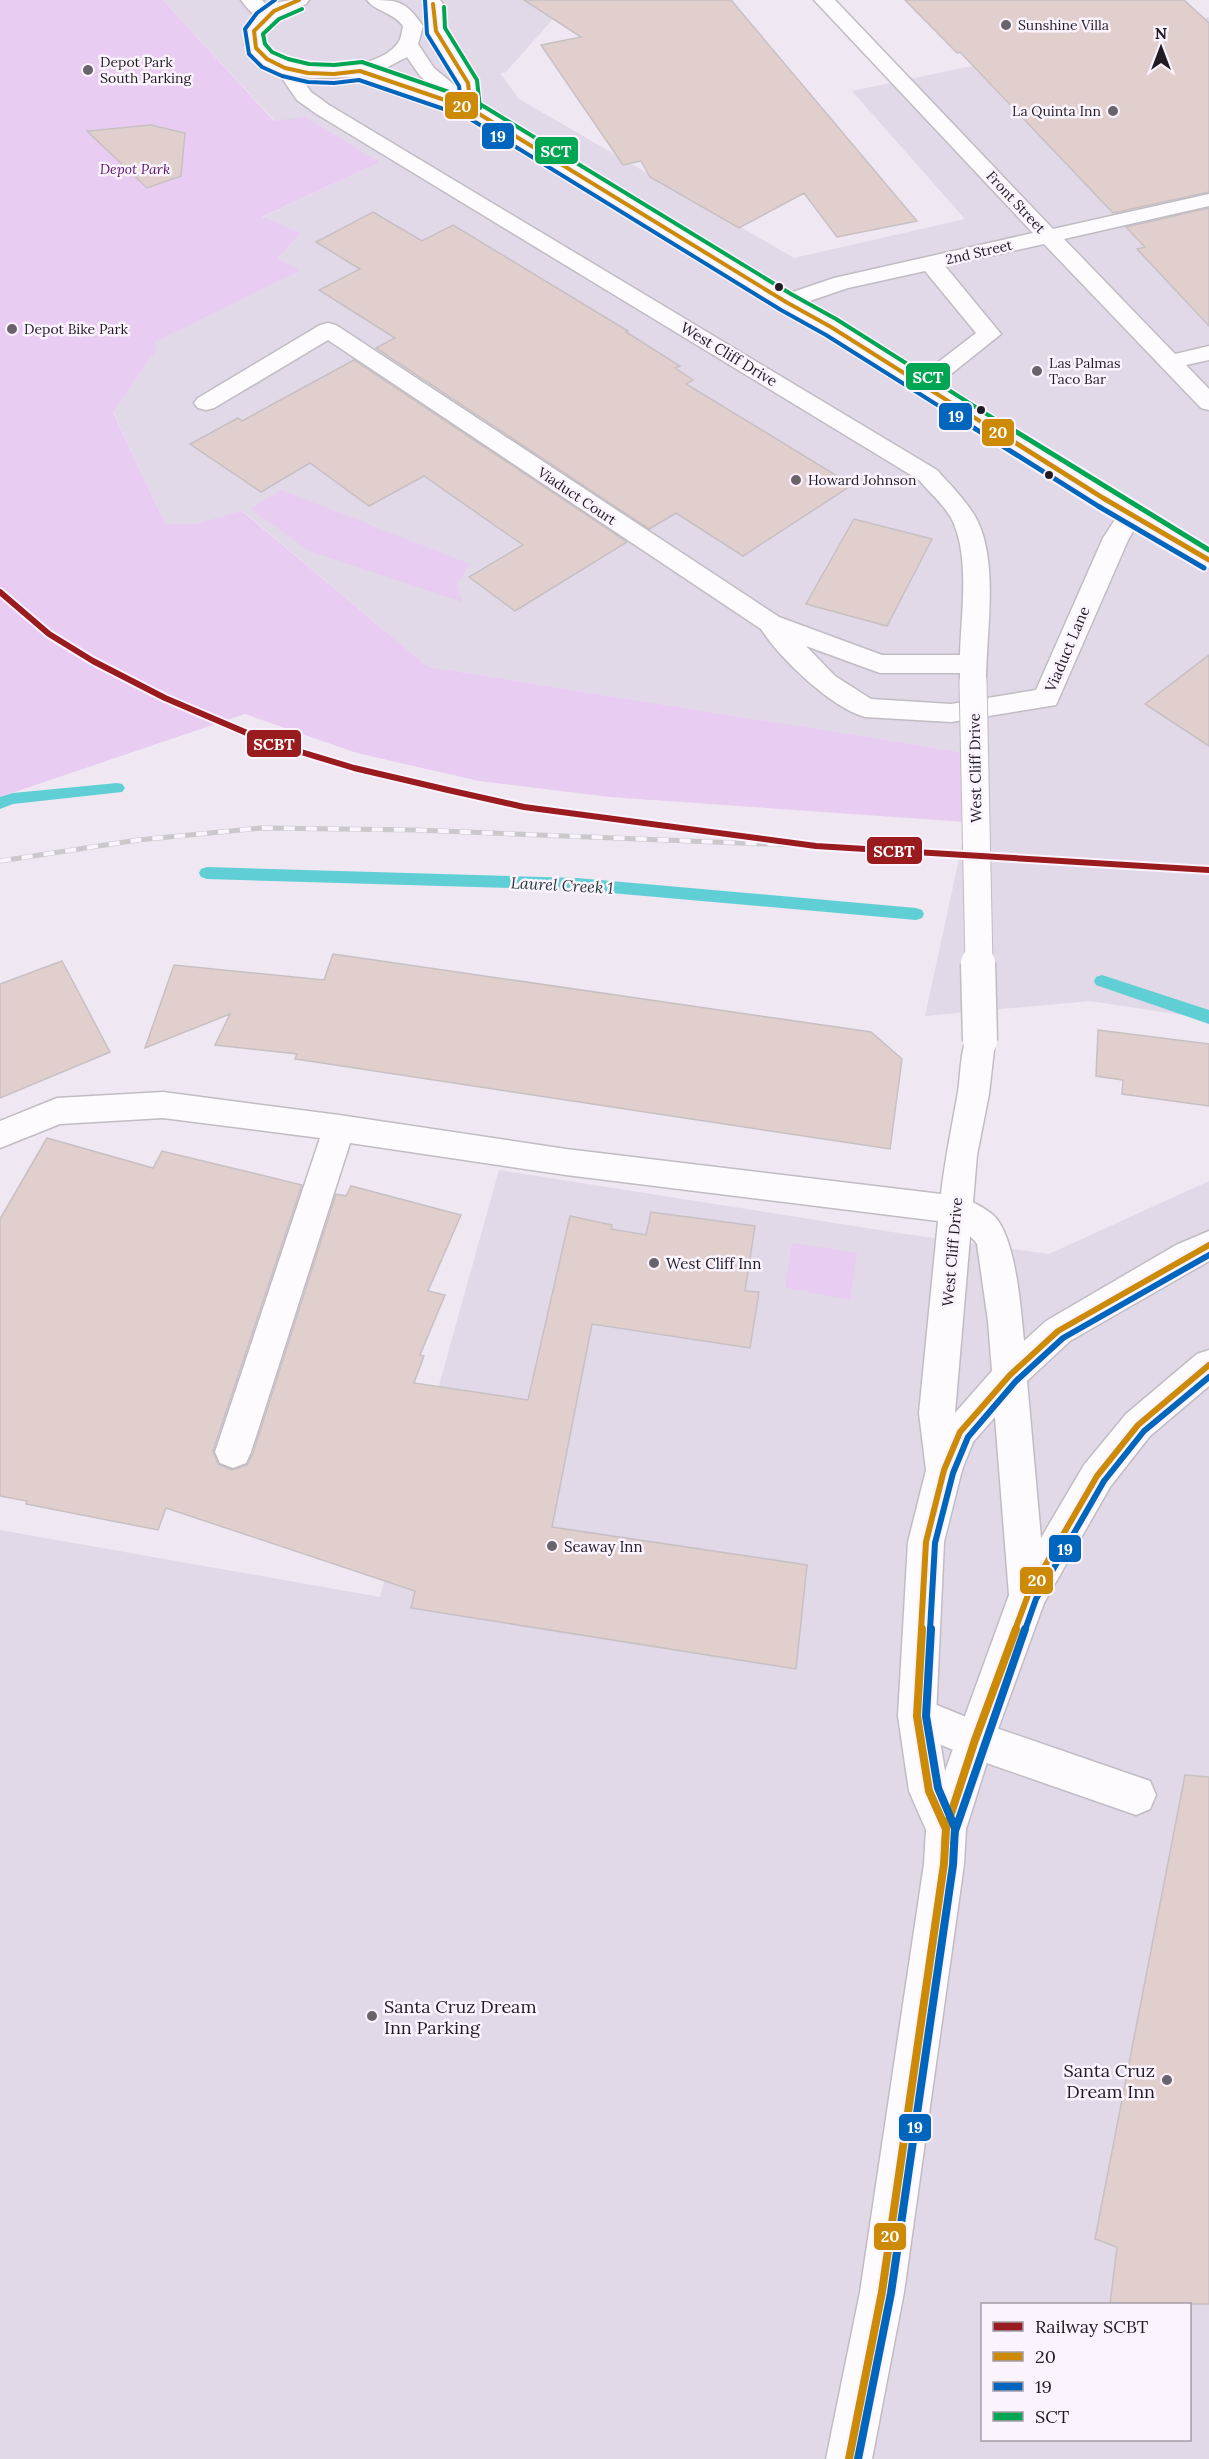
<svg xmlns="http://www.w3.org/2000/svg" width="1209" height="2459" font-family="Lora,serif">
  <style>
    .commercial { fill: #e1d8e8; fill-rule: evenodd }
    .green { fill: #e8ccf1 }
    .lines { fill: none; stroke-linecap: round; stroke-linejoin: round }
    .stream { fill: #60cfd5; fill-rule: evenodd }
    .building { fill: #e0cfcc; stroke: #c7c0c3; stroke-width: 1.5 }
    .minor-casing { stroke: #c1bcc3; stroke-width: 3 }
    .major-casing { stroke: #c1bcc3; stroke-width: 3 }
    .minor { fill: #fdfbfd; fill-rule: evenodd }
    .major { fill: #fdfbfd; fill-rule: evenodd }
    .rail-casing { stroke: #cac8cb; stroke-width: 5 }
    .rail { stroke: #fbf3fe; stroke-width: 4; stroke-dasharray: 11; stroke-linecap: butt }
    .minor-bridge-far1-casing { stroke: #c1bcc3; stroke-width: 29; stroke-linecap: butt }
    .minor-bridge-casing { stroke: #c1bcc3; stroke-width: 37; stroke-linecap: butt }
    .minor-bridge-far1 { stroke: #fdfbfd; stroke-width: 27 }
    .minor-bridge { stroke: #fdfbfd; stroke-width: 34 }
    .bus-1-far3-casing { stroke: #fbf3fe; stroke-width: 7 }
    .bus-1-far2-casing { stroke: #fbf3fe; stroke-width: 9 }
    .bus-1-far1-casing { stroke: #fbf3fe; stroke-width: 10 }
    .bus-1-casing { stroke: #fbf3fe; stroke-width: 12 }
    .bus-2-far3-casing { stroke: #fbf3fe; stroke-width: 7 }
    .bus-2-far2-casing { stroke: #fbf3fe; stroke-width: 9 }
    .bus-2-far1-casing { stroke: #fbf3fe; stroke-width: 10 }
    .bus-2-casing { stroke: #fbf3fe; stroke-width: 12 }
    .bus-3-far1-casing { stroke: #fbf3fe; stroke-width: 7 }
    .bus-3-casing { stroke: #fbf3fe; stroke-width: 9 }
    .bus-1-far3 { stroke: #cc8a07; stroke-width: 4 }
    .bus-1-far2 { stroke: #cc8a07; stroke-width: 5 }
    .bus-1-far1 { stroke: #cc8a07; stroke-width: 6 }
    .bus-1 { stroke: #cc8a07; stroke-width: 8 }
    .bus-2-far3 { stroke: #0065bd; stroke-width: 4 }
    .bus-2-far2 { stroke: #0065bd; stroke-width: 5 }
    .bus-2-far1 { stroke: #0065bd; stroke-width: 6 }
    .bus-2 { stroke: #0065bd; stroke-width: 8 }
    .bus-3-far1 { stroke: #00a651; stroke-width: 4 }
    .bus-3 { stroke: #00a651; stroke-width: 5 }
    .rail-1-casing { stroke: #fbf3fe; stroke-width: 10 }
    .rail-1 { stroke: #991b1e; stroke-width: 6 }
    .poi-dot { fill: #69636b; stroke: #fbf3fe; stroke-width: 2 }
    .bus-dot { fill: #211c23; stroke: #fbf3fe; stroke-width: 2 }
    .labels { text-anchor: middle; dominant-baseline: central; stroke-width: 5; stroke-linejoin: round; paint-order: stroke }
    .far-poi-label { font-size: 14px; fill: #211c23; stroke: #fbf3fe; text-anchor: start }
    .far-park-label { font-size: 14px; font-style: italic; fill: #5c146f; stroke: #fbf3fe }
    .far-street-label { font-size: 14px; fill: #211c23; stroke: #fbf3fe }
    .street-label { font-size: 15px; fill: #211c23; stroke: #fbf3fe }
    .poi-label { font-size: 15px; fill: #211c23; stroke: #fbf3fe; text-anchor: start }
    .water-label { font-size: 16px; font-style: italic; fill: #243c3d; stroke: #fbf3fe }
    .near-poi-label { font-size: 18px; fill: #211c23; stroke: #fbf3fe; text-anchor: start }
    .line-badge { stroke: #fbf3fe; stroke-width: 2 }
    .badge-label { font-size: 16px; text-anchor: middle; font-weight: bold; fill: #fff }
  </style>
  <rect width="100%" height="100%" fill="#efe7f2"/>
  <path class="commercial" d="M163 0H560L546 5 552 20 506 72 500 73 519 99 794 258 965 219 852 91 1209 17V1019L1090 1001 925 1016 967 822 984 756 428 667 243 511 197 524H165L113 411 154 342 299 271 278 258 300 234 261 218 380 162 275 121Z
    M499 1170 898 1233 1049 1254 1209 1181V2459H0V1530L380 1597ZM982 2304H1190V2440H982Z"/>
  <path class="green" d="M0 0H163L274 121 305 117 380 162 262 217 301 233 278 258 300 271 154 342 157 348 113 412 165 524H196L242 511 428 667 985 756 967 822 610 797 479 781 357 753 245 714 0 797Z
    M281 490 470 564 457 583 462 602 309 551 251 509Z
    M792 1243 857 1253 850 1300 785 1287Z"/>
  <g class="lines">
    <path class="stream" d="M117 783 122 784 125 788 122 792 13 804 0 809V797L13 793Z
      M207 867 577 878 916 908 922 910 924 914 922 918 916 920 577 890 207 879 201 877 199 873 201 869Z
      M1102 975 1209 1010V1024L1096 985 1094 981 1096 977Z"/>
  </g>
  <path class="building" d="M524 0H731L917 221 837 237 804 193 739 228 650 177 641 161 623 165 541 45 581 37Z
    M905 0H1184L1209 23V192L1113 213 960 52 957 53Z
    M151 125 185 133 181 176 147 188 87 131Z
    M1209 208V326L1137 249 1145 247 1126 227Z
    M373 212 422 241 453 225 628 331 626 332 680 366 675 368 693 380 686 384 852 485 743 556 676 513 649 529 376 348 395 338 319 290 360 269 316 242Z
    M354 360 627 542 515 611 469 577 523 545 424 476 369 506 310 463 261 492 190 444 238 418 242 421Z
    M854 519 932 539 887 626 806 604Z
    M1209 655V746L1145 704Z
    M333 954 871 1032 902 1059 890 1149 295 1059 297 1054 215 1045 230 1014 145 1048 174 965 324 980Z
    M62 961 110 1052 0 1098V984Z
    M1098 1030 1209 1044V1106L1122 1094 1123 1080 1096 1076Z
    M47 1138 153 1168 162 1151 302 1185 213 1451 218 1464 232 1470 247 1465 253 1453 336 1194 346 1196 351 1186 461 1215 428 1291 445 1295 420 1355 424 1356 414 1383 528 1400 570 1216 612 1225 611 1229 646 1235 651 1212 755 1226 745 1291 759 1292 750 1348 592 1324 552 1527 807 1565 796 1669 411 1608 415 1591 166 1508 158 1530 26 1504 27 1501 0 1496V1219Z
    M1185 1775 1209 1777V2304H1110L1117 2247 1095 2239Z"/>
  <g class="lines">
    <defs>
      <path id="minor" d="M241 0H262L276 15 273 19C259 23 249 11 241 0Z
        M814 0H835L1053 229 1209 194V206L1064 239 1175 354 1209 346V360L1186 365 1209 389V410L1201 408 1044 244 945 266 1001 334 931 390 923 392 915 390 911 385 915 380 976 333 925 271 848 288 786 309 778 307 775 302 778 297 834 278 1033 233Z
        M285 62 292 64 311 92 329 105 937 470C951 486 967 501 977 520 999 564 986 633 986 681L983 688 973 690 963 688 960 681V673H880L806 646 835 676 871 699 951 704 1036 690 1103 538 1122 509 1131 507 1140 509 1144 515 1129 538 1056 705 951 722 865 717C832 708 780 659 761 629L328 340 214 408 206 410 198 408 194 403 198 398 320 325 328 323 336 325 779 617 882 655H960C961 615 971 552 950 516 942 503 929 492 919 480L315 113 297 100 275 68 278 64Z
        M980 1029 991 1032 995 1041 989 1094 977 1155 955 1413 962 1470 957 1481 944 1486 931 1481 926 1470 919 1413 938 1221 566 1175 350 1143 251 1452 246 1463 233 1468 220 1463 215 1452 320 1138 163 1118 60 1124 0 1148V1121L57 1098 163 1092 339 1115 566 1149 941 1194C945 1159 952 1126 958 1092 961 1072 960 1050 969 1032Z
        M917 1697 976 1721 1150 1781 1156 1795 1150 1809 1136 1815 975 1759 903 1729 898 1716 903 1703Z"/>
      <path id="major" d="M309 0 306 4 280 16 264 31 266 46C274 54 282 60 293 63 321 71 379 69 398 43 401 39 402 32 403 26 393 12 376 12 367 0 398 0 405 0 423 26L418 44 434 68 458 88V83L426 31 423 4 426 0H440L443 4 446 31 478 83 481 106 794 297 839 322 1112 492 1209 549V568L1200 566 1094 504 823 332 778 307 457 108 445 107 357 77 310 78 280 72 262 65 250 53 245 45 244 31C264 2 276 0 309 0ZM407 57 420 76 437 91 380 71Z
        M956 1195C969 1200 987 1208 996 1218 1016 1242 1021 1309 1024 1341L1046 1321 1176 1245 1209 1231V1261L1070 1341 1027 1381 1041 1538 1084 1465 1126 1414 1197 1354 1209 1350V1386L1150 1436 1110 1487 1044 1603 994 1740 966 1829 964 1864 904 2292 872 2459H826L860 2292 924 1864 926 1830 909 1791 898 1716 908 1542 926 1470 948 1421 992 1371 988 1321 977 1244C967 1229 948 1226 940 1209L944 1199ZM995 1417 1009 1595 945 1771 936 1716 944 1542 962 1470 973 1442Z"/>
    </defs>
    <use href="#minor" class="minor-casing"/>
    <use href="#major" class="major-casing"/>
    <use href="#minor" class="minor"/>
    <use href="#major" class="major"/>
    <defs>
      <path id="rail" d="M0 861 138 840 261 828 416 830 816 846"/>
    </defs>
    <use href="#rail" class="rail-casing"/>
    <use href="#rail" class="rail"/>
    <defs>
      <path id="minor-bridge-far1" d="M973 681 979 964"/>
      <path id="minor-bridge" d="M978 963 980 1041"/>
    </defs>
    <use href="#minor-bridge-far1" class="minor-bridge-far1-casing"/>
    <use href="#minor-bridge" class="minor-bridge-casing"/>
    <use href="#minor-bridge-far1" class="minor-bridge-far1"/>
    <use href="#minor-bridge" class="minor-bridge"/>
    <defs>
      <path id="bus-1-far3" d="M299 0 274 11 254 31 256 48 267 59 285 68 308 73 334 74 360 71 471 109 786 302 831 327 994 430
        M433 4 436 31 468 83 471 109"/>
      <path id="bus-1-far2" d="M992 428 1103 498 1209 560"/>
      <path id="bus-1-far1" d="M921 1630 926 1542 944 1470 960 1432 1010 1375 1058 1331 1209 1245
        M1015 1630 1028 1595 1097 1476 1138 1425 1209 1365"/>
      <path id="bus-1" d="M945 1843 946 1829 975 1740 1016 1629
        M849 2459 882 2292 944 1864 946 1829 929 1791 917 1716 922 1629"/>
      <path id="bus-2-far3" d="M275 0 257 13 245 29 249 54 262 67 282 76 308 82 334 83 359 80 467 117 781 310 826 335 977 430
        M425 0 427 34 459 86 462 110"/>
      <path id="bus-2-far2" d="M974 428 1098 506 1204 568"/>
      <path id="bus-2-far1" d="M930 1630 935 1543 953 1473 968 1437 1016 1381 1063 1338 1209 1255
        M1025 1630 1036 1599 1104 1481 1144 1431 1209 1377"/>
      <path id="bus-2" d="M954 1844 955 1831 1025 1629
        M858 2459 891 2293 953 1865 955 1828 938 1788 926 1716 931 1629"/>
      <path id="bus-3-far1" d="M444 7 445 28 477 80 480 108
        M302 9 279 19 263 34 265 44 272 52 288 59 309 64 334 65 362 62 475 101 791 294 836 319 1012 430"/>
      <path id="bus-3" d="M1010 428 1209 550"/>
    </defs>
    <use href="#bus-1-far3" class="bus-1-far3-casing"/>
    <use href="#bus-1-far2" class="bus-1-far2-casing"/>
    <use href="#bus-1-far1" class="bus-1-far1-casing"/>
    <use href="#bus-1" class="bus-1-casing"/>
    <use href="#bus-2-far3" class="bus-2-far3-casing"/>
    <use href="#bus-2-far2" class="bus-2-far2-casing"/>
    <use href="#bus-2-far1" class="bus-2-far1-casing"/>
    <use href="#bus-2" class="bus-2-casing"/>
    <use href="#bus-3-far1" class="bus-3-far1-casing"/>
    <use href="#bus-3" class="bus-3-casing"/>
    <use href="#bus-1-far3" class="bus-1-far3"/>
    <use href="#bus-1-far2" class="bus-1-far2"/>
    <use href="#bus-1-far1" class="bus-1-far1"/>
    <use href="#bus-1" class="bus-1"/>
    <use href="#bus-2-far3" class="bus-2-far3"/>
    <use href="#bus-2-far2" class="bus-2-far2"/>
    <use href="#bus-2-far1" class="bus-2-far1"/>
    <use href="#bus-2" class="bus-2"/>
    <use href="#bus-3-far1" class="bus-3-far1"/>
    <use href="#bus-3" class="bus-3"/>
    <defs>
      <path id="rail-1" d="M0 592 49 634 93 661 165 698 268 742 354 768 448 790 524 807 816 846 1209 870"/>
    </defs>
    <use href="#rail-1" class="rail-1-casing"/>
    <use href="#rail-1" class="rail-1"/>
  </g>
  <g class="poi-dot">
    <circle cx="1006" cy="25" r="6"/>
    <circle cx="88" cy="70" r="6"/>
    <circle cx="1113" cy="111" r="6"/>
    <circle cx="12" cy="329" r="6"/>
    <circle cx="1037" cy="371" r="6"/>
    <circle cx="796" cy="480" r="6"/>
    <circle cx="654" cy="1263" r="6"/>
    <circle cx="552" cy="1546" r="6"/>
    <circle cx="372" cy="2016" r="6"/>
    <circle cx="1167" cy="2080" r="6"/>
  </g>
  <g class="bus-dot">
    <circle cx="779" cy="287" r="5"/>
    <circle cx="981" cy="410" r="5"/>
    <circle cx="1049" cy="475" r="5"/>
  </g>
  <g class="labels">
    <g class="far-poi-label">
      <text x="1018" y="25">Sunshine Villa</text>
      <text x="100" y="62">Depot Park<tspan x="100" dy="16">South Parking</tspan></text>
      <text x="1101" y="111" text-anchor="end">La Quinta Inn</text>
      <text x="24" y="329">Depot Bike Park</text>
      <text x="1049" y="363">Las Palmas<tspan x="1049" dy="16">Taco Bar</tspan></text>
      <text x="808" y="480">Howard Johnson</text>
    </g>
    <g class="far-park-label">
      <text x="135" y="169">Depot Park</text>
    </g>
    <g class="far-street-label">
      <text transform="translate(1016 202) rotate(47)">Front Street</text>
      <text transform="translate(979 252) rotate(-13)">2nd Street</text>
      <text transform="translate(577 496) rotate(34)">Viaduct Court</text>
    </g>
    <g class="street-label">
      <text transform="translate(729 354) rotate(31)">West Cliff Drive</text>
      <text transform="translate(1067 649) rotate(-67)">Viaduct Lane</text>
      <text transform="translate(975 768) rotate(-91)">West Cliff Drive</text>
      <text transform="translate(952 1252) rotate(-85)">West Cliff Drive</text>
    </g>
    <g class="poi-label">
      <text x="666" y="1263">West Cliff Inn</text>
      <text x="564" y="1546">Seaway Inn</text>
    </g>
    <g class="water-label">
      <text transform="translate(562 885) rotate(3)">Laurel Creek 1</text>
    </g>
    <g class="near-poi-label">
      <text x="384" y="2006">Santa Cruz Dream<tspan x="384" dy="21">Inn Parking</tspan></text>
      <text x="1155" y="2070" text-anchor="end">Santa Cruz<tspan x="1155" dy="21">Dream Inn</tspan></text>
    </g>
  </g>
  <g class="line-badge">
    <rect x="444" y="91" width="35" height="29" rx="6" fill="#cc8a07"/>
    <rect x="481" y="122" width="34" height="28" rx="6" fill="#0065bd"/>
    <rect x="534" y="136" width="45" height="29" rx="6" fill="#00a651"/>
    <rect x="905" y="362" width="46" height="29" rx="6" fill="#00a651"/>
    <rect x="938" y="402" width="35" height="29" rx="6" fill="#0065bd"/>
    <rect x="981" y="418" width="34" height="29" rx="6" fill="#cc8a07"/>
    <rect x="246" y="729" width="56" height="29" rx="6" fill="#991b1e"/>
    <rect x="866" y="836" width="57" height="29" rx="6" fill="#991b1e"/>
    <rect x="1048" y="1534" width="34" height="29" rx="6" fill="#0065bd"/>
    <rect x="1019" y="1566" width="35" height="29" rx="6" fill="#cc8a07"/>
    <rect x="898" y="2113" width="34" height="29" rx="6" fill="#0065bd"/>
    <rect x="873" y="2222" width="34" height="29" rx="6" fill="#cc8a07"/>
  </g>
  <g class="badge-label">
    <text x="462" y="112">20</text>
    <text x="498" y="142">19</text>
    <text x="556" y="157">SCT</text>
    <text x="928" y="383">SCT</text>
    <text x="956" y="422">19</text>
    <text x="998" y="438">20</text>
    <text x="274" y="750">SCBT</text>
    <text x="894" y="857">SCBT</text>
    <text x="1065" y="1555">19</text>
    <text x="1037" y="1586">20</text>
    <text x="915" y="2133">19</text>
    <text x="890" y="2242">20</text>
  </g>
  <rect x="981" y="2303" width="210" height="138" fill="#fbf3fe" stroke="#a49da6" stroke-width="1.5"/>
  <rect x="993" y="2322" width="30" height="9" fill="#991b1e" stroke="#a49da6" stroke-width="1.5"/>
  <text x="1035" y="2333" font-size="18" fill="#211c23">Railway SCBT</text>
  <rect x="993" y="2352" width="30" height="9" fill="#cc8a07" stroke="#a49da6" stroke-width="1.5"/>
  <text x="1035" y="2363" font-size="18" fill="#211c23">20</text>
  <rect x="993" y="2382" width="30" height="9" fill="#0065bd" stroke="#a49da6" stroke-width="1.5"/>
  <text x="1035" y="2393" font-size="18" fill="#211c23">19</text>
  <rect x="993" y="2412" width="30" height="9" fill="#00a651" stroke="#a49da6" stroke-width="1.5"/>
  <text x="1035" y="2423" font-size="18" fill="#211c23">SCT</text>
  <g transform="translate(1161 48)" stroke="#fbf3fe" stroke-width="4.5" paint-order="stroke">
  <path d="M0-4.5L10 22L0 15L-10 22Z" fill="#211c23"/>
  <text y="-9" font-size="16" font-weight="bold" text-anchor="middle" fill="#211c23">N</text>
  </g>
</svg>
